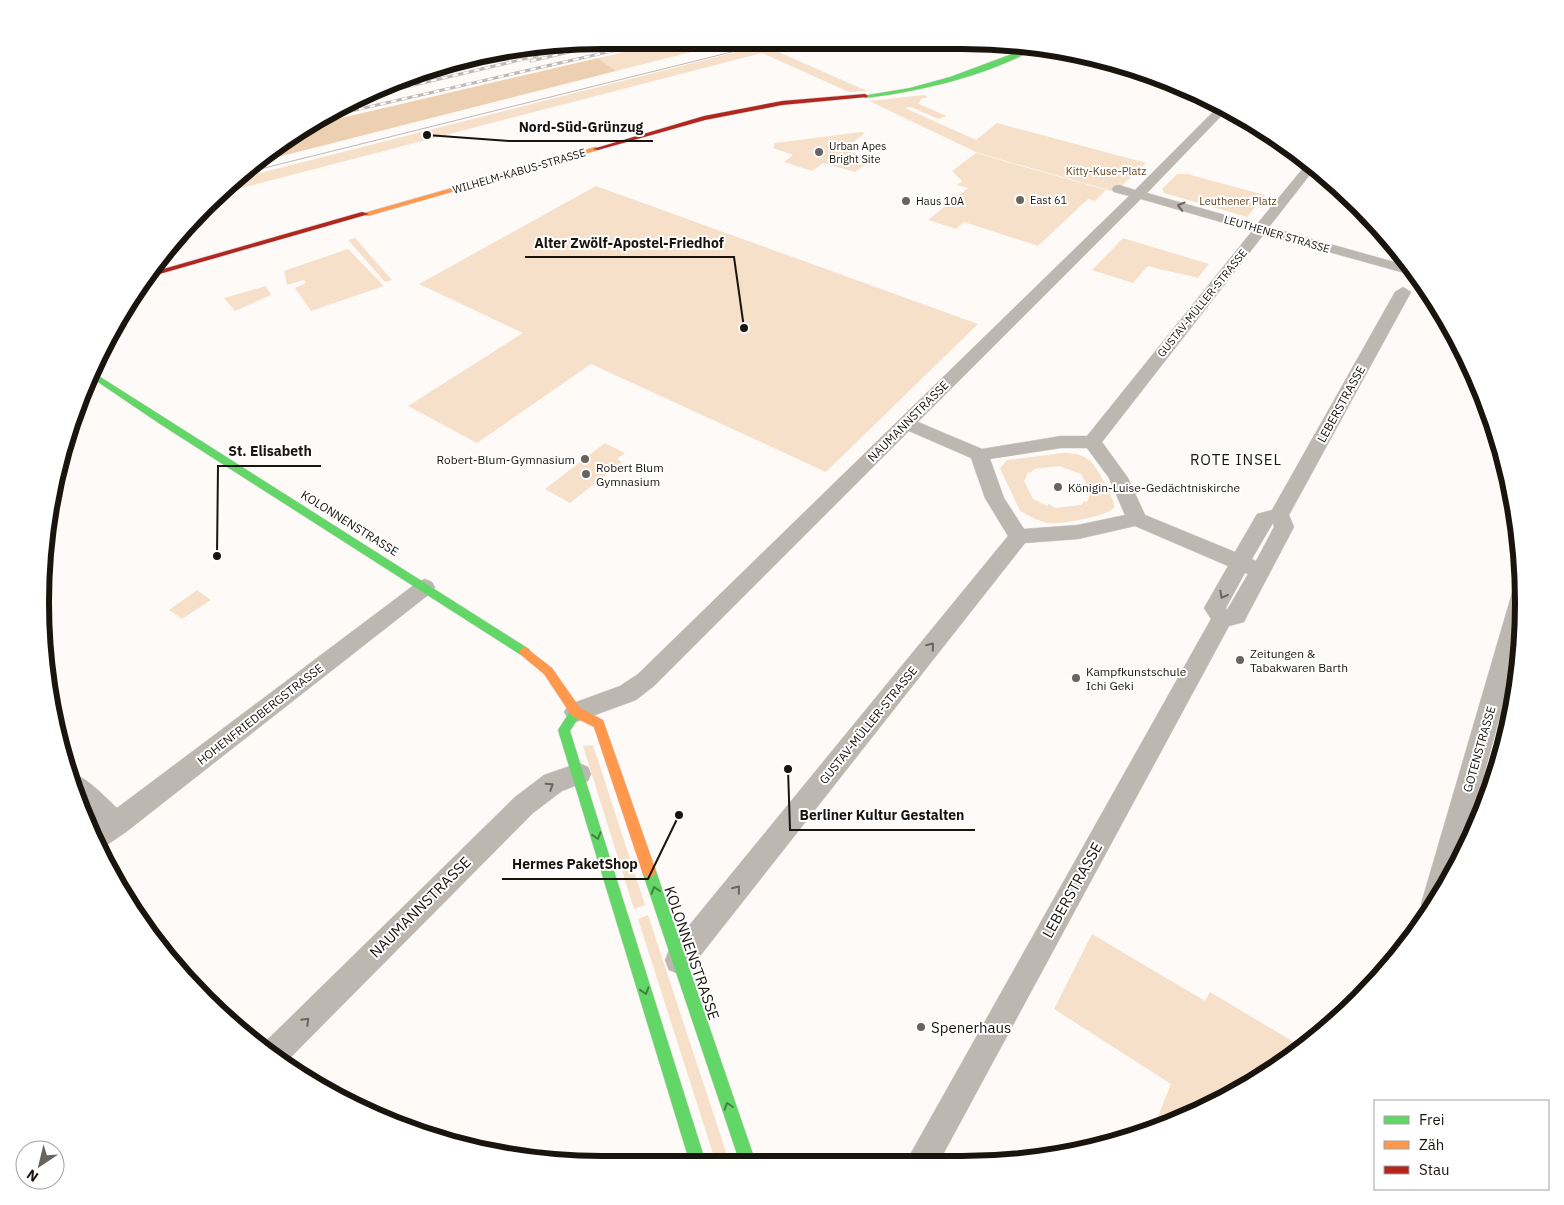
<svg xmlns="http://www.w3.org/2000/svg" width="1564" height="1205" font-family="'IBM Plex Sans',sans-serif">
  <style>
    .green { fill: #f6e0ca; fill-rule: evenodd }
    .forest { fill: #edd0b2 }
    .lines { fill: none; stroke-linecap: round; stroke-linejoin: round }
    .street-casing { stroke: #d8d5d3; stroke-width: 1 }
    .fast-casing { stroke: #d8d5d3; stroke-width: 1 }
    .slow-casing { stroke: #d8d5d3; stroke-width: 1 }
    .jam-casing { stroke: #d8d5d3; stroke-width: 1 }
    .street { fill: #bdb7b1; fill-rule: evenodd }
    .fast { fill: #63d668; fill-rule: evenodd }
    .slow { fill: #ff974d; fill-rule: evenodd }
    .jam { fill: #b3261e; fill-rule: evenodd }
    .tram { stroke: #beb9b6; stroke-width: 1 }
    .rail-casing { stroke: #beb9b6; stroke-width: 3 }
    .rail { stroke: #fff; stroke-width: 2; stroke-dasharray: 5.5; stroke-linecap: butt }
    .oneway { stroke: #6c6660 }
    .oneway2 { stroke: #427f40 }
    .poi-dot { fill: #696460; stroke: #fff; stroke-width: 2 }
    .labels { text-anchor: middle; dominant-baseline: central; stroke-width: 4; stroke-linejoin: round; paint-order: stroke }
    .far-poi-label { font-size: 11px; fill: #1a140e; stroke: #fff; text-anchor: start }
    .far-street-label { font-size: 11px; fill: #1a140e; stroke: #fff }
    .far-park-label { font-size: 11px; fill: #66431c; stroke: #fff }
    .street-label { font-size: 12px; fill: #1a140e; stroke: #fff }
    .poi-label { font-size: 12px; fill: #1a140e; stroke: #fff; text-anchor: start }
    .quarter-label { font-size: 15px; letter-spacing: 1px; fill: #1a140e; stroke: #fff }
    .near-street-label { font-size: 15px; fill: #1a140e; stroke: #fff }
    .near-poi-label { font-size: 15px; fill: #1a140e; stroke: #fff; text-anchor: start }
    .rim { fill: none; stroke: #1a140e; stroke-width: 6 }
    .leader { fill: none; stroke: #1a140e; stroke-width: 2 }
    .callout-dot { fill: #1a140e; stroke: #fff; stroke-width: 2 }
    .callout-label { font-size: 14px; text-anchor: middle; font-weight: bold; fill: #1a140e; stroke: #fff; stroke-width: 4; stroke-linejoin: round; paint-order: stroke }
  </style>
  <rect width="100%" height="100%" fill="#fdfaf8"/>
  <path class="green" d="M677 40H739L616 71 598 58Z
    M780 41H810L774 50 867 91 849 92 762 53 218 194 240 178Z
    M564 45 396 85C448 63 508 52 564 45Z
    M924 95 928 97 921 99 919 104 947 116 938 119 911 107 905 108 976 140 997 123 1146 163 1115 192 978 153 869 101Z
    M861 132 865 133 843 150 873 159 855 172 823 163 812 171 784 162 793 155 773 148 775 143Z
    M976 153 1106 190 1095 201 1088 199 1038 246 964 222 956 229 928 220 968 188 957 185 962 181 952 171Z
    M1177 174H1187L1265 195 1247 217 1164 193 1162 189Z
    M596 186 978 324 826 472 591 364 477 443 408 406 523 333 419 284Z
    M355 238 392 280 385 282 348 240Z
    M1123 238 1209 264 1198 278C1181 273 1164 271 1148 266L1133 283 1092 270Z
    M348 249 384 286 311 311 295 288 306 283 304 280 287 285 284 271Z
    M266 286 271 295 235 311 224 298Z
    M605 443 625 453 617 459 622 462 570 503 545 489Z
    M1063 453C1072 453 1082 454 1089 460 1095 464 1116 500 1114 507 1111 516 1058 525 1048 523 1039 522 1028 515 1020 511L1000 468 1007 460ZM1059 466 1081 474 1091 492 1087 502 1084 501 1081 505 1055 508 1049 504 1047 506 1033 499 1024 481 1028 472 1031 473 1034 469Z
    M197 590 211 600 182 619 169 610Z
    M593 745 645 905 634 909 583 746Z
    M648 915 726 1152 729 1160H715L638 919Z
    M1092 934 1205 1001 1210 992 1302 1047 1274 1070 1152 1131 1171 1084 1054 1009Z"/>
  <path class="forest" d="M598 58 616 71 262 161 307 126Z"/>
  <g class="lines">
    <defs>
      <path id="street" d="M480 57 479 59 447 66 443 65 457 59Z
        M1220 105 1228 109 1147 193 1257 224 1309 161 1316 167 1269 227 1412 267 1419 277 1264 234 1102 442 1128 478 1145 515 1235 552 1257 514 1272 510 1395 292 1403 287 1411 292 1289 515 1294 527 1247 616 1244 622 1229 626 940 1160H907L1211 619 1204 608 1228 566 1135 526 1078 539 1025 543 689 970 679 974 669 970 665 960 669 950 1008 536 985 498 971 458 909 431 654 686 636 700 576 722 568 719 564 712 568 705 620 686 638 674 1129 196 1114 192 1112 189 1114 186 1119 185 1135 190ZM1141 199 1252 231 1087 436H1061L982 449 918 422ZM1061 448H1087L1109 478 1125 515 1078 525 1024 529 1004 498 990 459ZM1273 523 1274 527 1256 561 1252 559ZM1245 573 1248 574 1227 610 1226 608Z
        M425 579 432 582 435 587 432 592 126 832 98 851 90 829 98 823 82 808 69 775C81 770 108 800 117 808L418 582Z
        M1522 585 1524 603 1520 642 1463 852 1429 915 1425 913 1421 904 1512 593 1516 588Z
        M579 763 588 767 591 774 588 781 562 791 533 813 283 1065 261 1046 515 797 544 775Z"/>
      <path id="fast" d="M1031 47 1037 48C985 76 923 91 865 98L862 96 910 88 950 77Z
        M94 373 529 649 531 652 529 655H521L160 424 92 378Z
        M576 707 580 708 582 712 570 731 705 1160H689L558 730 572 708Z
        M649 865 654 866 656 871 755 1160H739L642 871 644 866Z"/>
      <path id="slow" d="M596 147 598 148V150L368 216 361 214Z
        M525 647 552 668 580 708 603 720 656 871 654 876 649 877 644 876 642 871 594 727 572 716 544 674 521 655 519 652 521 649Z"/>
      <path id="jam" d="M865 94 868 96 867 97 782 105 705 120 598 150 593 149 704 116 782 101Z
        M362 212 369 214 149 277 153 272Z"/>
    </defs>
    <use href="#street" class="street-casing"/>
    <use href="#fast" class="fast-casing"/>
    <use href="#slow" class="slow-casing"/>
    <use href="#jam" class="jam-casing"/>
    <use href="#street" class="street"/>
    <use href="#fast" class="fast"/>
    <use href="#slow" class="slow"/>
    <use href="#jam" class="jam"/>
    <path class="tram" d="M248 172 776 41"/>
    <defs>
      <path id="rail" d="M531 61 619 40
        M367 96 537 56
        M316 119 660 40"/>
    </defs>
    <use href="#rail" class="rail-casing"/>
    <use href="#rail" class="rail"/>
  </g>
  <defs><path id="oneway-chevron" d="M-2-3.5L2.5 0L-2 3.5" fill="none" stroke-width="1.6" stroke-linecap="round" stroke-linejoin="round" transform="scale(1.25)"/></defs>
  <g class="oneway">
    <use href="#oneway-chevron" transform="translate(1181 206) rotate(-164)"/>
    <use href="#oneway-chevron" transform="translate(1223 595) rotate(119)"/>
    <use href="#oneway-chevron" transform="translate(931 646) rotate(-51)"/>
    <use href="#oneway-chevron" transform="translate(550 786) rotate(-33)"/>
    <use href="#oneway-chevron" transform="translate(737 889) rotate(-51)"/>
    <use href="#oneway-chevron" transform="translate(306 1021) rotate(-45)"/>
  </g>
  <g class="oneway2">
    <use href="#oneway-chevron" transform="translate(597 836) rotate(73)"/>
    <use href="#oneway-chevron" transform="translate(655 890) rotate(-108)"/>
    <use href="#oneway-chevron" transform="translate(645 991) rotate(73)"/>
    <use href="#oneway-chevron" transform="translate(728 1106) rotate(-108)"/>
  </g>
  <g class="poi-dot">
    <circle cx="819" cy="152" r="5"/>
    <circle cx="1020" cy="200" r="5"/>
    <circle cx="906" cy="201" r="5"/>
    <circle cx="585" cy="459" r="5"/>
    <circle cx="586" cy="474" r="5"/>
    <circle cx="1058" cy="487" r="5"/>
    <circle cx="1240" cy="660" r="5"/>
    <circle cx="1076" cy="678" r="5"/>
    <circle cx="921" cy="1027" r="5"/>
  </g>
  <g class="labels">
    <g class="far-poi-label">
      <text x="829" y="146">Urban Apes<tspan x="829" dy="13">Bright Site</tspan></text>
      <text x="1030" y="200">East 61</text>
      <text x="916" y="201">Haus 10A</text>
    </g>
    <g class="far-street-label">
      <text transform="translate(519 171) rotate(-16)">WILHELM-KABUS-STRASSE</text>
      <text transform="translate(1277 234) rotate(16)">LEUTHENER STRASSE</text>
      <text transform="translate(1202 303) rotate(-51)">GUSTAV-MÜLLER-STRASSE</text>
    </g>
    <g class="far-park-label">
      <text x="1106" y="171">Kitty-Kuse-Platz</text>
      <text x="1238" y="201">Leuthener Platz</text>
    </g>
    <g class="street-label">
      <text transform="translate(1341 404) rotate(-61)">LEBERSTRASSE</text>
      <text transform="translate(908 421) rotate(-45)">NAUMANNSTRASSE</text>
      <text transform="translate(350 523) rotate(32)">KOLONNENSTRASSE</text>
      <text transform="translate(260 714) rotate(-38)">HOHENFRIEDBERGSTRASSE</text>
      <text transform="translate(868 725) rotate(-51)">GUSTAV-MÜLLER-STRASSE</text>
      <text transform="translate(1479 749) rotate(-74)">GOTENSTRASSE</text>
    </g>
    <g class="poi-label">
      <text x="575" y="459" text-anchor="end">Robert-Blum-Gymnasium</text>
      <text x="596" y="467">Robert Blum<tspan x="596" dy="14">Gymnasium</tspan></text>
      <text x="1068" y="487">Königin-Luise-Gedächtniskirche</text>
      <text x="1250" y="653">Zeitungen &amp;<tspan x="1250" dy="14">Tabakwaren Barth</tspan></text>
      <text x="1086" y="671">Kampfkunstschule<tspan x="1086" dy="14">Ichi Geki</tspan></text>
    </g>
    <g class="quarter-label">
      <text x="1236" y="459">ROTE INSEL</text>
    </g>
    <g class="near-street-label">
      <text transform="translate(1072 890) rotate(-61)">LEBERSTRASSE</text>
      <text transform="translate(420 907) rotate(-45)">NAUMANNSTRASSE</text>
      <text transform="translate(692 953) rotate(71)">KOLONNENSTRASSE</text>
    </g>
    <g class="near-poi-label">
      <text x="931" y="1027">Spenerhaus</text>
    </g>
  </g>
  <path d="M0 0H1564V1205H0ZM602 49H962A553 553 0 0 1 1515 602V603A553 553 0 0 1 962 1156H602A553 553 0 0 1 49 603V602A553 553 0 0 1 602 49Z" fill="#fff" fill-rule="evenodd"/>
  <path class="rim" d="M602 49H962A553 553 0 0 1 1515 602V603A553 553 0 0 1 962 1156H602A553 553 0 0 1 49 603V602A553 553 0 0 1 602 49Z"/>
  <path class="leader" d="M427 135L509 141H653M744 328L734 257H525M217 556L218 466H321M788 769L790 830H975M679 815L648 879H502"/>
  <g class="callout-dot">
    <circle cx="427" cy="135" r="5"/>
    <circle cx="744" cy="328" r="5"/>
    <circle cx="217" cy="556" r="5"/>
    <circle cx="788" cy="769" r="5"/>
    <circle cx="679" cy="815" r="5"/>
  </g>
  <g class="callout-label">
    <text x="581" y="132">Nord-Süd-Grünzug</text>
    <text x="629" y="248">Alter Zwölf-Apostel-Friedhof</text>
    <text x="270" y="456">St. Elisabeth</text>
    <text x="882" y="820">Berliner Kultur Gestalten</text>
    <text x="575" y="869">Hermes PaketShop</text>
  </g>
  <rect x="1374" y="1100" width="175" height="90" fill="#ffffff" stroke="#a3a19f"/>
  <rect x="1384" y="1116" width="25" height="8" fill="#63d668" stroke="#a3a19f"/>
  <text x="1419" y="1125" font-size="15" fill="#1a140e">Frei</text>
  <rect x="1384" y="1141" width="25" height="8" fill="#ff974d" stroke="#a3a19f"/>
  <text x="1419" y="1150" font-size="15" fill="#1a140e">Zäh</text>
  <rect x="1384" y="1166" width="25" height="8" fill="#b3261e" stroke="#a3a19f"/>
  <text x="1419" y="1175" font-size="15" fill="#1a140e">Stau</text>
  <g transform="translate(40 1165) rotate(215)"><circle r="24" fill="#ffffff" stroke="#a3a19f"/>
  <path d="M0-4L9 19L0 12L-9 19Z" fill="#696460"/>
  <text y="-8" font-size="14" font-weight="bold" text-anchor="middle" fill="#1a140e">N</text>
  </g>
</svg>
